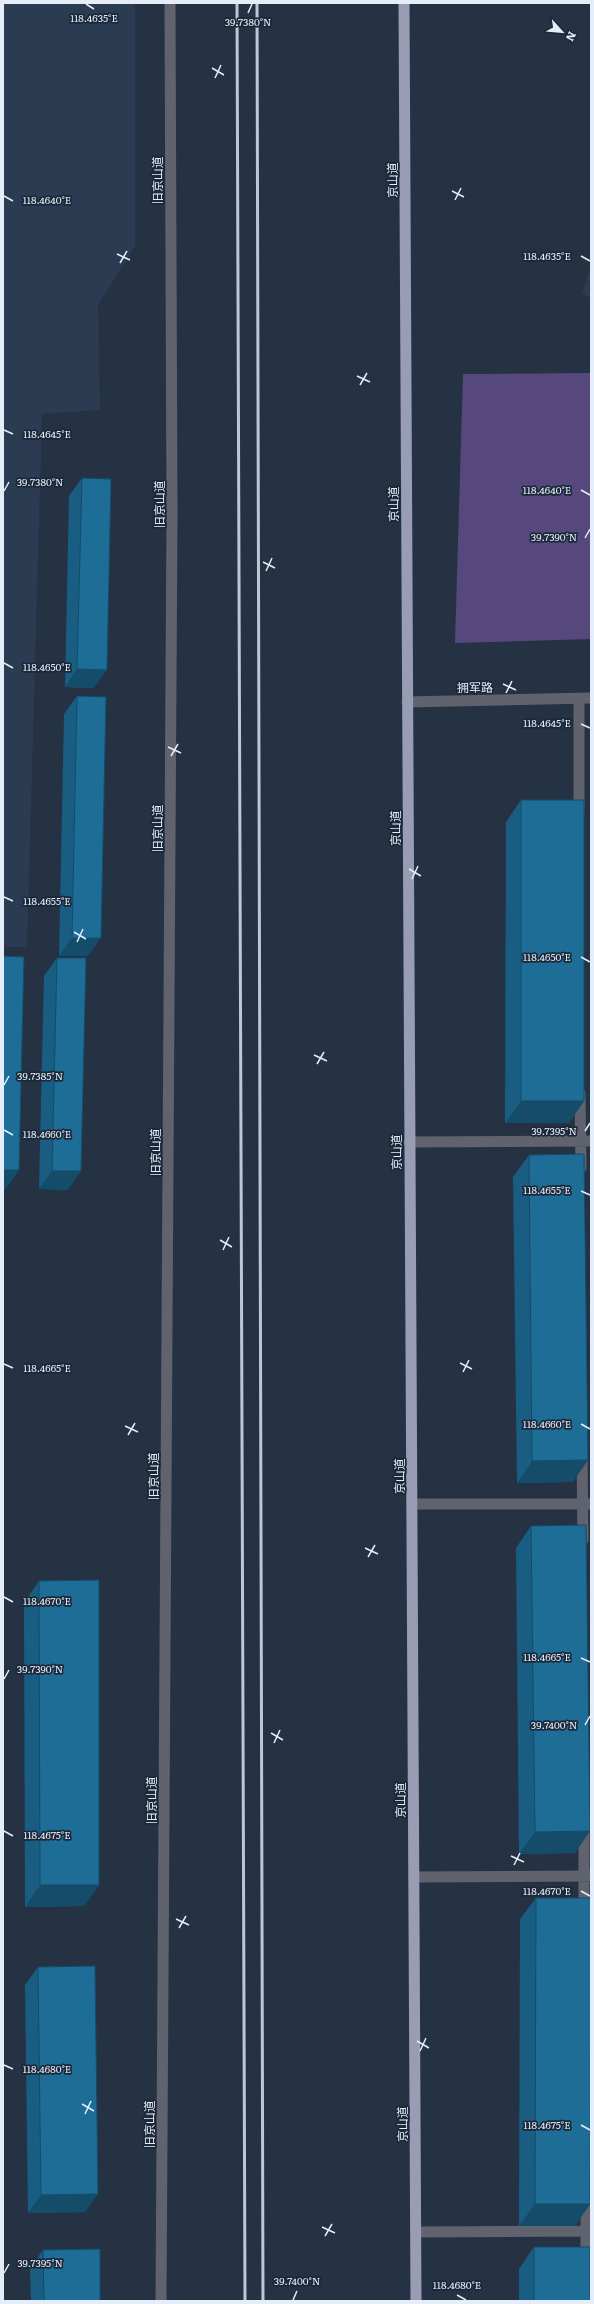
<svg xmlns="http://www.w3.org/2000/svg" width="594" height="2304" font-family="Literata,'Noto Sans SC',serif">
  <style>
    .built { fill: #2b3c52 }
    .green { fill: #56487d }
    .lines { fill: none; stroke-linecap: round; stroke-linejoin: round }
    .service { stroke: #60636d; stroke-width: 11 }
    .tertiary { stroke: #60636d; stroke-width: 11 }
    .trunk { stroke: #989cb4; stroke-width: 11 }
    .rail { stroke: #bec7d4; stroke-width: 3 }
    .wall { fill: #195e82 }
    .shaded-wall { fill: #144c6a }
    .building { fill: #1d6d97; stroke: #144c6a }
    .ticks { fill: none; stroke: #e5edf9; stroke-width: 1.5 }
    .labels { text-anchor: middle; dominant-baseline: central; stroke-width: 3.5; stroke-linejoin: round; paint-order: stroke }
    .street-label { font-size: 12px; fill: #e5edf9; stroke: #1b2839 }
    .ticks-label { font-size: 10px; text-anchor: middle; fill: #e5edf9; stroke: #1b2839; stroke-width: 3.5; stroke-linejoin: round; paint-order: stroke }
  </style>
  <rect width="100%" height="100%" fill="#253244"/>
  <path class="built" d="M3 3H135V246L98 305 100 410 42 414 27 947H3Z
    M591 265V298L582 293Z"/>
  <path class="green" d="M591 373V639L455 643 463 374Z"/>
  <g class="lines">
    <path class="service" d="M579 699V814
      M580 1093 581 1168
      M409 1142 591 1141
      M582 1453 583 1540
      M412 1504H591
      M584 1825V1912
      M414 1877 590 1876
      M586 2195V2262
      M416 2232 591 2231"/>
    <path class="tertiary" d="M407 702 591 698
      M161 2301 172 515 170 3"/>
    <path class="trunk" d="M404 3 416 2301"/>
    <path class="rail" d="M237 3 245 2301
      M257 3 263 2301"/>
  </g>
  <path class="wall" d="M82 478 94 688 65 687 69 496Z
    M77 696 88 956H59L64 714Z
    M521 800 584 1101 569 1123H505L506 822Z
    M57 958 68 1190 39 1189 44 976Z
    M529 1155 573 1482 517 1483 513 1177Z
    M531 1526 575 1853 519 1854 516 1548Z
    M39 1581 99 1885 84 1906 25 1907 24 1603Z
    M536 1898 590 2204 575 2226H519L520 1919Z
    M38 1967 98 2194 85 2212 28 2213 25 1985Z
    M534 2247 590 2301H519V2269Z
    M43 2250 100 2301H31L30 2268Z"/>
  <path class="shaded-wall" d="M77 669 107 670 94 688 65 687Z
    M72 938H101L88 956H59Z
    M521 1101H584L569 1123H505Z
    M3 1170H19L6 1189H3Z
    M52 1171H81L68 1190 39 1189Z
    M588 1460 573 1482 517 1483 532 1461Z
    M590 1831 575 1853 519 1854 535 1832Z
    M40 1885H99L84 1906 25 1907Z
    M98 2194 85 2212 28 2213 41 2195Z
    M535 2204H590L575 2226H519Z"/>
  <path class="building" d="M82 478 111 479 107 670 77 669Z
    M77 696 106 697 101 938H72Z
    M521 800H584V1101H521Z
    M3 956 24 957 19 1170H3Z
    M57 958H86L81 1171H52Z
    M584 1154 588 1460 532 1461 529 1155Z
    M586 1525 590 1831 535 1832 531 1526Z
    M99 1580V1885H40L39 1581Z
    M536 1898H591L590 2204H535Z
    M95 1966 98 2194 41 2195 38 1967Z
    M534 2247H590V2301H534Z
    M100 2249V2301H44L43 2250Z"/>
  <path class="ticks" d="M86 4 94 9M248 13 252 4M212 68 224 75M215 78 221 65M452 191 464 197M4 196 13 201M455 200 461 188M117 254 130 260M581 256 590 261M120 263 127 251M357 376 370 382M360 385 367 373M4 430 13 434M581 490 590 495M4 491 9 482M585 538 590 529M263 562 275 568M266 571 272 558M4 663 13 668M503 684 516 690M506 693 512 681M581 724 590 728M168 747 181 753M171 756 178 744M409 869 421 876M412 879 418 866M4 897 13 901M74 932 86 939M77 942 83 929M581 957 590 962M314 1055 327 1061M317 1064 324 1052M4 1085 9 1076M4 1130 13 1135M585 1131 590 1123M581 1191 590 1195M220 1240 232 1247M223 1250 229 1237M460 1363 472 1369M4 1364 13 1368M463 1372 469 1360M581 1424 590 1429M125 1426 138 1432M128 1435 135 1423M365 1548 378 1554M368 1557 375 1545M4 1597 13 1602M581 1658 590 1662M4 1679 9 1670M585 1725 590 1716M271 1733 283 1740M274 1743 280 1730M4 1831 13 1836M511 1856 524 1862M514 1865 520 1853M581 1891 590 1896M176 1919 189 1925M179 1928 186 1916M417 2041 429 2048M420 2051 426 2038M4 2065 13 2069M82 2104 94 2111M85 2114 91 2101M581 2125 590 2130M322 2227 335 2233M325 2236 332 2224M4 2273 9 2264M457 2295 466 2300M293 2300 297 2291"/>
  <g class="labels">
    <g class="street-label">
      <text transform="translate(157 180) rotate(-90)">旧京山道</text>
      <text transform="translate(392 180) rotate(-90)">京山道</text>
      <text transform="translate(159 504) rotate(-90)">旧京山道</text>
      <text transform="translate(393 504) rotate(-90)">京山道</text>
      <text transform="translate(475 687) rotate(-1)">拥军路</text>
      <text transform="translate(157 828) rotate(-90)">旧京山道</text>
      <text transform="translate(395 828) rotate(-90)">京山道</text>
      <text transform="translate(155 1152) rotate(-90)">旧京山道</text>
      <text transform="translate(396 1152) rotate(-90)">京山道</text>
      <text transform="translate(153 1476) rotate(-90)">旧京山道</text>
      <text transform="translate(399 1476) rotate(-90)">京山道</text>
      <text transform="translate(151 1800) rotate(-90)">旧京山道</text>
      <text transform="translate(400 1800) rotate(-90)">京山道</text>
      <text transform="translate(149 2124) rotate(-90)">旧京山道</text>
      <text transform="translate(402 2124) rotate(-90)">京山道</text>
    </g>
  </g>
  <g class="ticks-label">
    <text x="94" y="22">118.4635°E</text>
    <text x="248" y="26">39.7380°N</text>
    <text x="47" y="204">118.4640°E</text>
    <text x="547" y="260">118.4635°E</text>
    <text x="47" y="438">118.4645°E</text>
    <text x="40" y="486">39.7380°N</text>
    <text x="547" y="494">118.4640°E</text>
    <text x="554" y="541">39.7390°N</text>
    <text x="47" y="671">118.4650°E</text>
    <text x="547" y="727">118.4645°E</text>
    <text x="47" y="905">118.4655°E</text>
    <text x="547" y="961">118.4650°E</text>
    <text x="40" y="1080">39.7385°N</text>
    <text x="554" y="1135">39.7395°N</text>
    <text x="47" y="1138">118.4660°E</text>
    <text x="547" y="1194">118.4655°E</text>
    <text x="47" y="1372">118.4665°E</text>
    <text x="547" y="1428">118.4660°E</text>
    <text x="47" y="1605">118.4670°E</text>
    <text x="547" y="1661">118.4665°E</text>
    <text x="40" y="1673">39.7390°N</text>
    <text x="554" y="1729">39.7400°N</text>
    <text x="47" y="1839">118.4675°E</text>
    <text x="547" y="1895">118.4670°E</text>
    <text x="47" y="2073">118.4680°E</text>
    <text x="547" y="2129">118.4675°E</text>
    <text x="40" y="2267">39.7395°N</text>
    <text x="297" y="2285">39.7400°N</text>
    <text x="457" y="2289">118.4680°E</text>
  </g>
  <rect width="594" height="2304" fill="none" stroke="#e5edf9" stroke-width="8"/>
  <g transform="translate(562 32) rotate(117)" stroke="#1b2839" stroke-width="3" paint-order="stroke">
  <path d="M0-3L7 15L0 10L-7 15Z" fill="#e5edf9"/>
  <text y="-6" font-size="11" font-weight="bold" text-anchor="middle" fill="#e5edf9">N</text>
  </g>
</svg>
